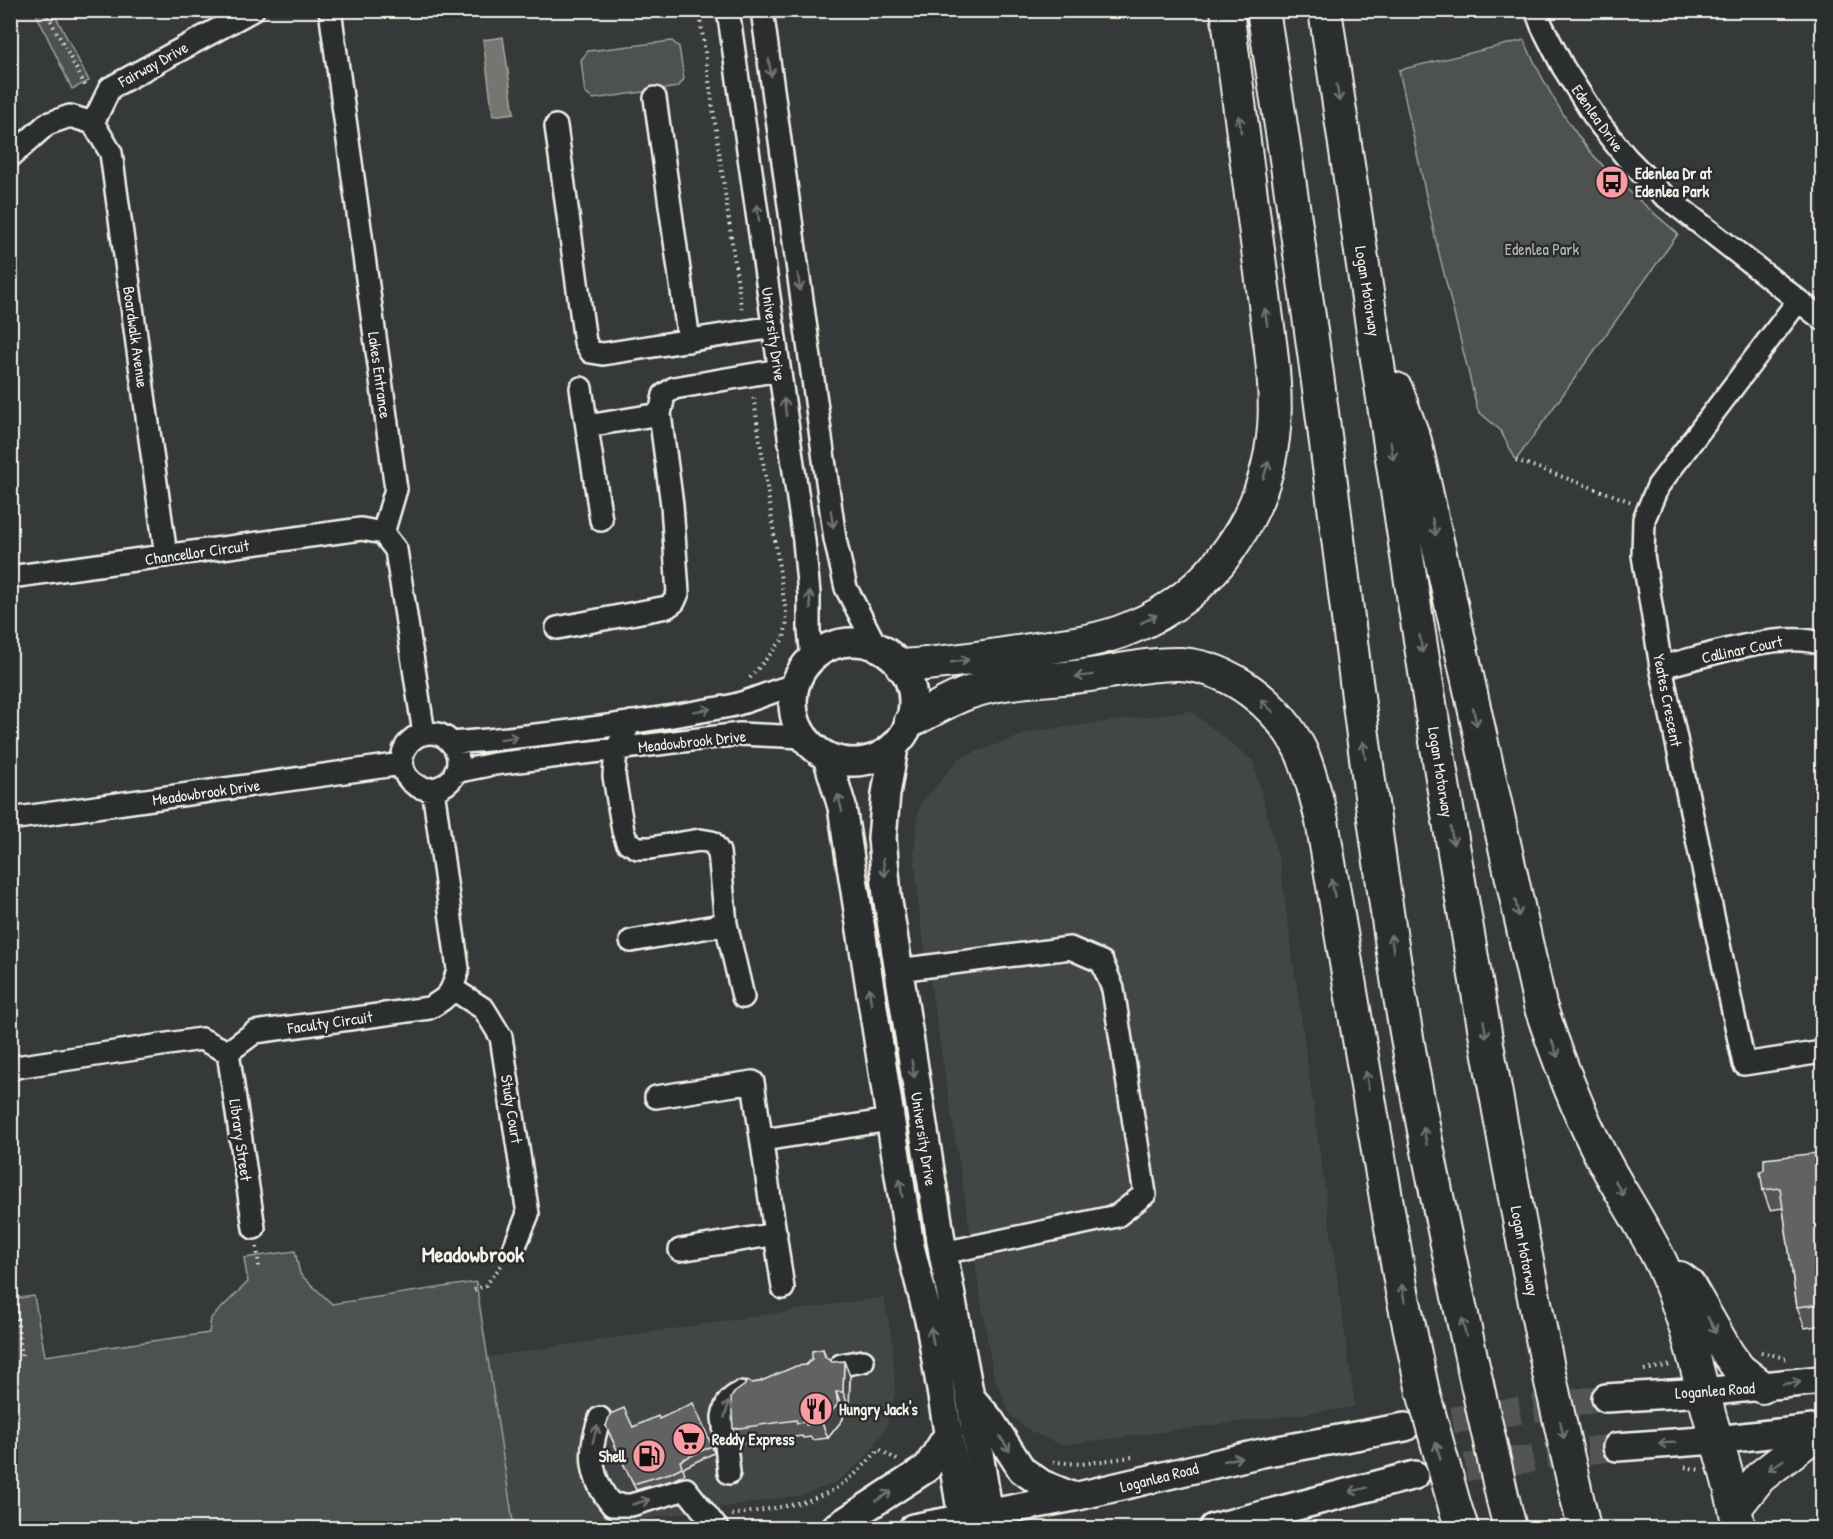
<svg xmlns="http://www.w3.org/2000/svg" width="1833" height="1539" font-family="'Patrick Hand',sans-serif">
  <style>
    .built { fill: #434645 }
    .green { fill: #4e514f; stroke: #a1a19c; stroke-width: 1.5 }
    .water { fill: #757572; stroke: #a8a7a1; stroke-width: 1.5 }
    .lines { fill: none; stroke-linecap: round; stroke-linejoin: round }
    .major-tunnel { stroke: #525553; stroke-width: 27; stroke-dasharray: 27 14; stroke-linecap: butt }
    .minor-casing { stroke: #f4f1e8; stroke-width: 26 }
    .major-casing { stroke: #f4f1e8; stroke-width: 32 }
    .highway-casing { stroke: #f4f1e8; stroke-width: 36 }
    .path { stroke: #f4f1e8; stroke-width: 4; stroke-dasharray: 1.5 4.5; stroke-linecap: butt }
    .minor { stroke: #2a2d2e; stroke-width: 21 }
    .major { stroke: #2a2d2e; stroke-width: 27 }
    .highway { stroke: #2a2d2e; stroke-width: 32 }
    .highway-bridge-casing { stroke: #f4f1e8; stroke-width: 36; stroke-linecap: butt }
    .highway-bridge { stroke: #2a2d2e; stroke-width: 32 }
    .wall { fill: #535554; stroke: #f4f1e8; stroke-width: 1.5 }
    .shaded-wall { fill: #444545; stroke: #f4f1e8; stroke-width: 1.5 }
    .building { fill: #616362; stroke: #f4f1e8; stroke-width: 1.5 }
    .oneway { stroke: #71726f }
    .labels { text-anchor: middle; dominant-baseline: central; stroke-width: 5; stroke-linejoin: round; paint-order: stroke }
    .street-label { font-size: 16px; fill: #f4f1e8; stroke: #2a2d2e }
    .poi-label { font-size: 16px; font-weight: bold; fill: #f4f1e8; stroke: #2a2d2e; text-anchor: start }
    .park-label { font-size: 16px; fill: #bab9b2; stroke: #2a2d2e }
    .district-label { font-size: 22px; font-weight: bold; fill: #f4f1e8; stroke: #2a2d2e }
  </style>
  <rect width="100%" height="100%" fill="#363939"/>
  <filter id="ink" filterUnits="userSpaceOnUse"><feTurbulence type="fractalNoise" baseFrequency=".0167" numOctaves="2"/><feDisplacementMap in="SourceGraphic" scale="12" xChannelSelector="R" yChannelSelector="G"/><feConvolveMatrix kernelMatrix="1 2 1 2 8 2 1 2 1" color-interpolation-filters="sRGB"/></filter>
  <g filter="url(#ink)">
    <path class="built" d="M1191 711 1253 761 1280 865 1355 1407 1062 1445 1030 1431 1011 1416 993 1374 920 919 914 852 919 806 960 758 1034 731Z
      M884 1297 893 1346 895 1394 886 1428 865 1458 835 1483 802 1495 586 1528H514L488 1357Z"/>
    <path class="green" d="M35 11H53L89 81 72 89Z
      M1524 40C1539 73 1555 104 1576 133 1603 172 1643 203 1678 234L1516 460 1500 430 1478 411 1435 237 1399 70Z
      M672 41 679 47 684 79 678 87 593 99 585 93 581 60 588 51Z
      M295 1251 300 1274 332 1304 476 1282 514 1528H11V1299L34 1296 45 1356 209 1333 211 1318 248 1282 244 1258Z"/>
    <path class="water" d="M503 37 514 113 493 116 483 40Z"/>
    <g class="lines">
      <path class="major-tunnel" d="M1412 1426 1606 1398
        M1425 1473 1617 1447"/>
      <defs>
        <path id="minor" d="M330 10 396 489 383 533 396 550 424 734
          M728 10 804 541 809 594V630L812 658
          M762 10 835 539 846 588 876 646
          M1536 10 1542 26 1563 67 1598 122 1626 157 1661 193 1822 319
          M655 98 689 341
          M93 123 111 153 166 556
          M93 123 110 88 253 10
          M556 126 585 342 591 352 603 354 774 327
          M10 157 47 124 70 116 93 123
          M1798 301 1658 486 1644 519 1643 555 1661 667 1744 1064 1822 1052
          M581 388 601 520
          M587 426 660 414
          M10 577 361 529 383 533
          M557 628 667 607 674 602 678 593 672 505 660 414 664 395 674 388 779 370
          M1661 667C1703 657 1784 629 1822 644
          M631 722 616 749 614 776 623 831 627 842 638 848H650L700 840 712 842 719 852 726 924 743 997
          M402 761a28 28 0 1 1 56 0a28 28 0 1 1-56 0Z
          M451 743C544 736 638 723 730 706 753 701 773 690 796 685
          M455 772 494 764 740 734 804 737
          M10 819 402 764
          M631 941 726 924
          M898 970 1070 948 1102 962 1113 989 1145 1194 1117 1216 943 1253
          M453 989 484 1009 501 1037 528 1214 514 1248
          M228 1052 254 1228
          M10 1070 16 1067 201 1039 228 1052 255 1032 429 1008C450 997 452 992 458 969L433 789
          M656 1097 753 1082 783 1288
          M763 1140 890 1120
          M680 1250 776 1234
          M841 1365 863 1361
          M600 1418C588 1450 589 1478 612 1505H631L686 1489 717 1528
          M729 1473 723 1417C725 1405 729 1398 740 1393"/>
        <path id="major" d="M793 702a60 60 0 1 1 120 0a60 60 0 1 1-120 0Z
          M894 747 886 794 882 838 887 895 943 1253 970 1397 991 1528
          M827 757 842 807 910 1246 930 1324 964 1528
          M971 1398 990 1420 1022 1470 1042 1484 1074 1497
          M1606 1398 1703 1392 1822 1380
          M1617 1447 1716 1440 1822 1428
          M835 1528 927 1468 949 1433
          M913 1528 1074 1497 1262 1453 1405 1427
          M1213 1528 1415 1475"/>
        <path id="highway" d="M1263 10C1287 162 1310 314 1329 467 1350 631 1369 795 1394 959 1416 1101 1446 1243 1477 1384
          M1325 10C1393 466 1458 922 1549 1373
          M1396 389 1415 441 1540 1005C1557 1056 1575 1105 1599 1152 1619 1191 1645 1228 1663 1267 1684 1313 1695 1362 1708 1410 1719 1449 1732 1488 1739 1528
          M902 666C949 663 995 656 1042 648 1071 644 1102 640 1130 628 1212 596 1267 514 1274 428 1276 402 1274 376 1271 350L1227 10
          M911 721C930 712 948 700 968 693 1007 679 1049 681 1090 675 1120 671 1150 663 1180 664 1231 667 1279 706 1301 751 1311 773 1316 797 1322 821L1402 1292 1423 1392
          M1680 1278 1688 1284 1728 1354 1739 1369 1762 1387
          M1575 1489 1584 1528
          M1503 1500 1510 1528
          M1455 1507 1462 1528
          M1736 1507 1760 1477 1822 1429"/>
      </defs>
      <use href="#minor" class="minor-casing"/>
      <use href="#major" class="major-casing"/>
      <use href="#highway" class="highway-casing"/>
      <path class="path" d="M45 10 87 89
        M699 10 742 313
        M1516 460 1632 502
        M750 678 784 638 787 620 753 394
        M257 1247 259 1270
        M10 1265 22 1357
        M474 1290 486 1285 503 1263
        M1761 1352 1789 1359
        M1644 1370 1672 1365
        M1053 1462 1081 1464 1132 1457
        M1685 1467 1701 1470
        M732 1515C766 1509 804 1506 835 1489 852 1479 866 1464 879 1449L897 1460
        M642 1528 689 1522"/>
      <use href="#minor" class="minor"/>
      <use href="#major" class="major"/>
      <use href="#highway" class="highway"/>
      <defs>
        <path id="highway-bridge" d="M1549 1373 1575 1489
          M1477 1384 1503 1500
          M1423 1392 1455 1507"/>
      </defs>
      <use href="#highway-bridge" class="highway-bridge-casing"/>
      <use href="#highway-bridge" class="highway-bridge"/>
    </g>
    <path class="wall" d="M1822 1168V1325L1805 1328 1797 1307 1783 1208 1770 1210 1763 1190Z
      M823 1349 826 1358 850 1376 849 1407 842 1408 843 1419 828 1438 812 1440 811 1437 803 1438 802 1436 739 1444 733 1429 752 1383 759 1382 806 1365Z
      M659 1419 712 1446 714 1453 683 1468 685 1474 673 1480 636 1490 606 1426 633 1427Z"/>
    <path class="shaded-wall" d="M1817 1153 1822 1168V1190Z
      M844 1361 850 1376 849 1407 843 1392Z
      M836 1392 842 1408 843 1419 828 1438 822 1423Z"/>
    <path class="building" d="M1817 1153 1822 1190V1304L1797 1307 1780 1188 1763 1190 1760 1171 1764 1170V1159Z
      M823 1349 825 1357 832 1362 844 1361 843 1392H836L838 1404 822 1423 806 1425V1422L797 1423 796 1420 733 1429 731 1398 734 1393 745 1385 746 1381 752 1383 759 1382 796 1366 806 1365 812 1359V1351Z
      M693 1403 712 1446 680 1461 682 1467 670 1473 633 1484 606 1426 610 1414 624 1408 633 1427 658 1416 659 1419Z"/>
    <defs><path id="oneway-shaft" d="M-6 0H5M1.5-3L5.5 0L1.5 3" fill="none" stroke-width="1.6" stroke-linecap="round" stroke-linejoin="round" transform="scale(1.5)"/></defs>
    <g class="oneway">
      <use href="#oneway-shaft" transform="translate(770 68) rotate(82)"/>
      <use href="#oneway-shaft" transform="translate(1338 93) rotate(81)"/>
      <use href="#oneway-shaft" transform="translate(1240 124) rotate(-97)"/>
      <use href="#oneway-shaft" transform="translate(758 213) rotate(-98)"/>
      <use href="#oneway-shaft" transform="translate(799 282) rotate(82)"/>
      <use href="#oneway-shaft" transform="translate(1266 317) rotate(-98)"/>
      <use href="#oneway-shaft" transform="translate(785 407) rotate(-98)"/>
      <use href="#oneway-shaft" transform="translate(1392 451) rotate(81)"/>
      <use href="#oneway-shaft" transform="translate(1266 470) rotate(-73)"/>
      <use href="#oneway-shaft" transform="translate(832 519) rotate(82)"/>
      <use href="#oneway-shaft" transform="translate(1434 527) rotate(78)"/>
      <use href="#oneway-shaft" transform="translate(810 600) rotate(-94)"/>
      <use href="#oneway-shaft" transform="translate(1149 619) rotate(-27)"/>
      <use href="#oneway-shaft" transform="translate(1421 644) rotate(81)"/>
      <use href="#oneway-shaft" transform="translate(960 661) rotate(-8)"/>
      <use href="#oneway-shaft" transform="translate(1084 676) rotate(173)"/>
      <use href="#oneway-shaft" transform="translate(1267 706) rotate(-136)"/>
      <use href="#oneway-shaft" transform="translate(702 710) rotate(-9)"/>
      <use href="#oneway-shaft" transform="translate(1475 717) rotate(78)"/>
      <use href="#oneway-shaft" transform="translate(509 738) rotate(-8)"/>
      <use href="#oneway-shaft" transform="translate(1364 750) rotate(-98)"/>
      <use href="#oneway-shaft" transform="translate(840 803) rotate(-104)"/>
      <use href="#oneway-shaft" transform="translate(1452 836) rotate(81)"/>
      <use href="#oneway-shaft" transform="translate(884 868) rotate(84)"/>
      <use href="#oneway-shaft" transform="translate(1333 888) rotate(-100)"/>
      <use href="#oneway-shaft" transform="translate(1517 908) rotate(78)"/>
      <use href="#oneway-shaft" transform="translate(1392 943) rotate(-99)"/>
      <use href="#oneway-shaft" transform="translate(870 996) rotate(-98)"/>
      <use href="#oneway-shaft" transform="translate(1485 1029) rotate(80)"/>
      <use href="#oneway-shaft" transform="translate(1555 1049) rotate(70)"/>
      <use href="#oneway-shaft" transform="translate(913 1069) rotate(81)"/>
      <use href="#oneway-shaft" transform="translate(1367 1080) rotate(-100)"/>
      <use href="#oneway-shaft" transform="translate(1425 1136) rotate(-101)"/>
      <use href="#oneway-shaft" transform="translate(901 1188) rotate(-99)"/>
      <use href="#oneway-shaft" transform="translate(1619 1188) rotate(60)"/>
      <use href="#oneway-shaft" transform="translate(1403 1293) rotate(-100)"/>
      <use href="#oneway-shaft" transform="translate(1712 1325) rotate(61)"/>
      <use href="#oneway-shaft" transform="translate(1464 1327) rotate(-102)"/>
      <use href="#oneway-shaft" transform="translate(932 1336) rotate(-100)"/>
      <use href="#oneway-shaft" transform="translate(1792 1383) rotate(-6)"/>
      <use href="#oneway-shaft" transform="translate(727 1409) rotate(-73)"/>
      <use href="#oneway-shaft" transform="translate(1562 1430) rotate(77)"/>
      <use href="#oneway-shaft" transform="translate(595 1434) rotate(-75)"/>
      <use href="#oneway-shaft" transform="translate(1667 1443) rotate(176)"/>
      <use href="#oneway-shaft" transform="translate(1005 1444) rotate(58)"/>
      <use href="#oneway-shaft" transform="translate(1438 1451) rotate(-106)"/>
      <use href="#oneway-shaft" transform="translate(1233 1459) rotate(-13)"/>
      <use href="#oneway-shaft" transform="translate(1776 1465) rotate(145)"/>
      <use href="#oneway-shaft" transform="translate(1358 1490) rotate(165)"/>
      <use href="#oneway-shaft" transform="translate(884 1496) rotate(-32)"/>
      <use href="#oneway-shaft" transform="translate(641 1502) rotate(-16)"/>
    </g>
  </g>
  <defs>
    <symbol id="bus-disc" viewBox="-11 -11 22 22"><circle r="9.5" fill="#ff9aa2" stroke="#2a2d2e"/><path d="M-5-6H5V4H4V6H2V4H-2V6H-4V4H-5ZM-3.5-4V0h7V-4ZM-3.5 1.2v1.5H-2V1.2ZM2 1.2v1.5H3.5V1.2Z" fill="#111"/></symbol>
    <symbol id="restaurant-disc" viewBox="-11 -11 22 22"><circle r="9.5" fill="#ff9aa2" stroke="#2a2d2e"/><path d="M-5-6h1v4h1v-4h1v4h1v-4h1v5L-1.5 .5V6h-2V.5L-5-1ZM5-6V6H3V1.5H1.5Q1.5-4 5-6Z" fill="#111"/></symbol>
    <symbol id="supermarket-disc" viewBox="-11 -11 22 22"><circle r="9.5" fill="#ff9aa2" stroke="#2a2d2e"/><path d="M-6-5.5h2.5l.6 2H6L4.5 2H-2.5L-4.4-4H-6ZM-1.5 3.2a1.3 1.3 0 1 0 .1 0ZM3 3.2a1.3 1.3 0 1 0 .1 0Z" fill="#111"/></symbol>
    <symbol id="fuel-disc" viewBox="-11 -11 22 22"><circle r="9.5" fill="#ff9aa2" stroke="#2a2d2e"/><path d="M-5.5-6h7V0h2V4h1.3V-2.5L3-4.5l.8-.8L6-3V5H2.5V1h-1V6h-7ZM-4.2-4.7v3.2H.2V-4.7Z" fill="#111"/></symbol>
  </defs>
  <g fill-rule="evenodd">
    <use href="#bus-disc" x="1593" y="163" width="38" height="38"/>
    <use href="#restaurant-disc" x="797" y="1390" width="38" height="38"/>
    <use href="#supermarket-disc" x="670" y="1420" width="38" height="38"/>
    <use href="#fuel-disc" x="630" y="1437" width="38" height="38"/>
  </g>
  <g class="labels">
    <g class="street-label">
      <text transform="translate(153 64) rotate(-29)">Fairway Drive</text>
      <text transform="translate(1598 118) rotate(55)">Edenlea Drive</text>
      <text transform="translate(1368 291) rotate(81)">Logan Motorway</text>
      <text transform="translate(774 334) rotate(82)">University Drive</text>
      <text transform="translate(136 337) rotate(82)">Boardwalk Avenue</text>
      <text transform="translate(380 375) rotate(82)">Lakes Entrance</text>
      <text transform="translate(197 552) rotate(-8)">Chancellor Circuit</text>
      <text transform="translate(1742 649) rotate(-12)">Callinar Court</text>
      <text transform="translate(1668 700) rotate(79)">Yeates Crescent</text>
      <text transform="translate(692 741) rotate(-6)">Meadowbrook Drive</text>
      <text transform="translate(1441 772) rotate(81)">Logan Motorway</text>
      <text transform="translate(206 792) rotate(-8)">Meadowbrook Drive</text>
      <text transform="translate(330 1022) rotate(-8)">Faculty Circuit</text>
      <text transform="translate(512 1109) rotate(81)">Study Court</text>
      <text transform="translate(924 1139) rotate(81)">University Drive</text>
      <text transform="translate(241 1140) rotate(82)">Library Street</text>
      <text transform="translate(1525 1251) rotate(79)">Logan Motorway</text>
      <text transform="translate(1715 1390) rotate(-4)">Loganlea Road</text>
      <text transform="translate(1159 1477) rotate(-14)">Loganlea Road</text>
    </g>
    <g class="poi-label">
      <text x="1635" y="173">Edenlea Dr at<tspan x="1635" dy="18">Edenlea Park</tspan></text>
      <text x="839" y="1409">Hungry Jack's</text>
      <text x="712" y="1439">Reddy Express</text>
      <text x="626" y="1456" text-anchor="end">Shell</text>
    </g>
    <g class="park-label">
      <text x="1542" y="249">Edenlea Park</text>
    </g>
    <g class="district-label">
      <text x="473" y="1254">Meadowbrook</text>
    </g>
  </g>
  <rect width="1833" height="1539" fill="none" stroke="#2a2d2e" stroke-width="36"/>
  <rect x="18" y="18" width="1797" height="1503" fill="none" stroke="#f4f1e8" stroke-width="2" filter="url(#ink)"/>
</svg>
